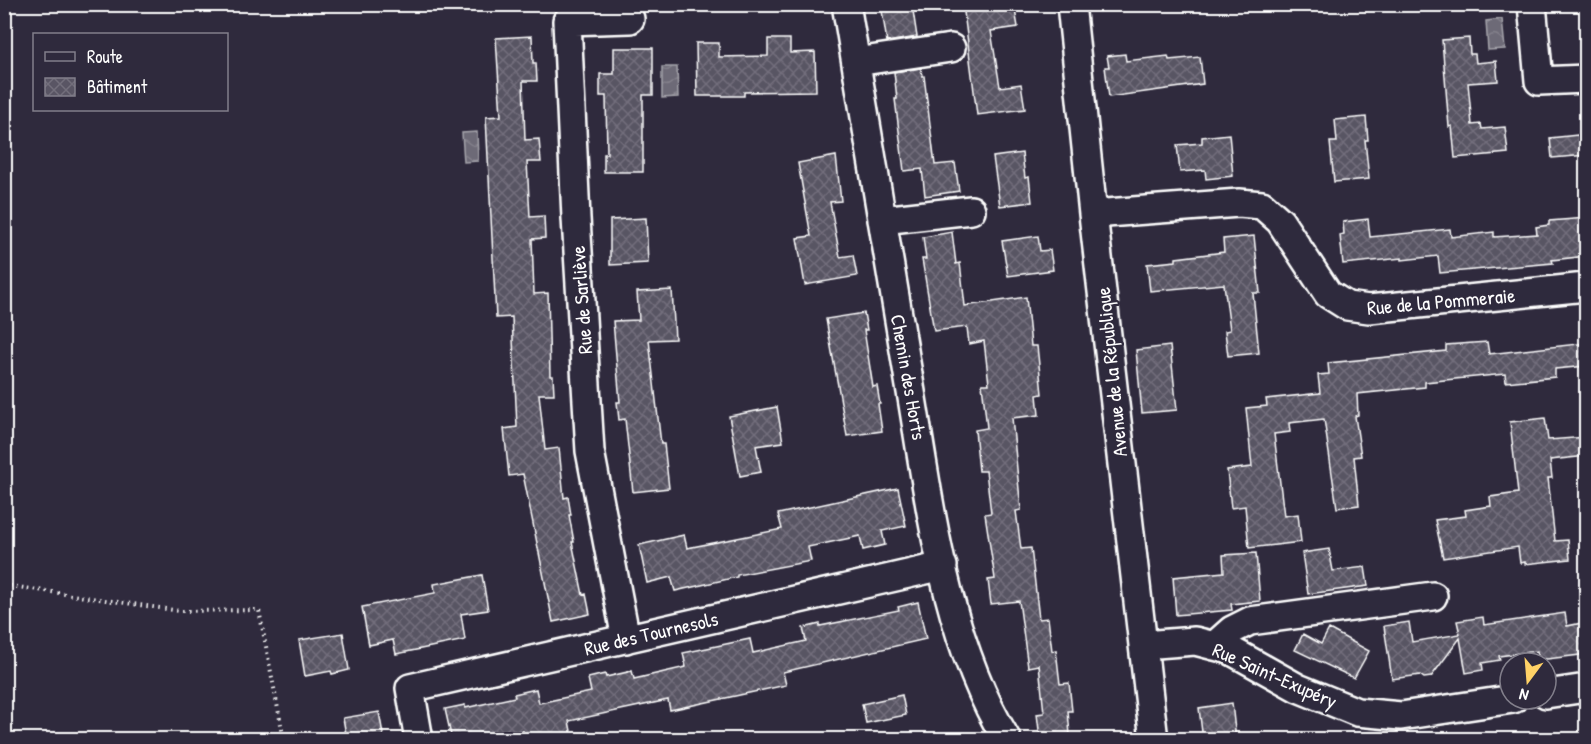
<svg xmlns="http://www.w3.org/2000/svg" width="1591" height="744" font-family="'Patrick Hand',sans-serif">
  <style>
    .water { fill: url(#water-waves); stroke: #a7a6ad; stroke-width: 1.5 }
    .building { fill: url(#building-cross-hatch); stroke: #fff; stroke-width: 1.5 }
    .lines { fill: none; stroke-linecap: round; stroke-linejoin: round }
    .minor-casing { stroke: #fff; stroke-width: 32 }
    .path { stroke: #fff; stroke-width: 4; stroke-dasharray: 1.5 4.5; stroke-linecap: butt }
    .minor { stroke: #2f2a3d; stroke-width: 27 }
    .labels { text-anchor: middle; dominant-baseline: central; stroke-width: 4.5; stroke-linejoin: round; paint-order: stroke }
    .street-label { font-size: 20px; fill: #fff; stroke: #2f2a3d }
  </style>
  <defs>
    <pattern id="water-waves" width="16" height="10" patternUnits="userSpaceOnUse" patternTransform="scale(1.5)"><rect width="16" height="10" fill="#6d6a77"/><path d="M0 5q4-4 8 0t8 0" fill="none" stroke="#83808b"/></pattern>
    <pattern id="building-cross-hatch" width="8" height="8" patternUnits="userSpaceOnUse" patternTransform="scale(1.5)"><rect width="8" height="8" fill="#595564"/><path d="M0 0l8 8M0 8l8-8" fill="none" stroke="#726e7b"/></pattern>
  </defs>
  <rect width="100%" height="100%" fill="#2f2a3d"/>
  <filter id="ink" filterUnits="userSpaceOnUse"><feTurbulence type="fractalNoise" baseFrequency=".0167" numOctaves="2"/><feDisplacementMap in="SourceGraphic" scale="12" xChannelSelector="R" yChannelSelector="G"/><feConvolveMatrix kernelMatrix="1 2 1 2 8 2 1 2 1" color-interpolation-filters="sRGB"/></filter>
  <g filter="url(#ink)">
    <path class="water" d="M1502 19 1505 49 1488 50 1486 21Z
      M662 67H677L678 97 662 98Z
      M477 132 478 161 464 162 462 133Z"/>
    <path class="building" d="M881 4H905L913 11 917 37 887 42Z
      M963 4H1014L1018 27 991 31 1000 87 1021 84 1025 109 977 115Z
      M532 36 533 63H536L537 81H523L525 140 539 139 541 162H527L530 217 544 216 545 238 532 239 534 294 548 293 550 376H553L554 394H539L545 450 559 448 564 498 568 497 571 515H569L574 542H572L583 595 586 594 590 614 553 622 523 474 509 476 504 429 517 427 512 317 496 318 486 117 501 116 496 38Z
      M1469 38 1470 54H1475L1476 63 1496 61 1498 81 1468 83 1472 125 1481 124 1482 129 1505 127 1508 153 1455 158 1452 126 1449 127 1442 40Z
      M768 39H790V53L815 52 816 91 744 92V96H697L696 43H719V57L768 56Z
      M614 48H653V95H643V172H604V154H607L606 96H600V74H614Z
      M1125 54 1126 61 1168 56 1169 60 1200 57 1203 84 1109 97 1105 67H1109L1107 56Z
      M921 68 922 76H924L935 165 955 163 959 191 925 196 922 169 904 171 895 99H897L894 72Z
      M1366 117 1368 140H1365L1369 179 1334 182 1330 142H1337L1335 120Z
      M1229 134 1233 176 1206 179 1205 170 1180 172 1177 145 1202 143V137Z
      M1587 134V155L1552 158 1550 138Z
      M1022 153 1025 178 1029 177 1032 202 1000 206 993 157Z
      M836 156 841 201 830 202 840 257 853 255 857 276 805 285 797 238 811 236 798 163Z
      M646 218 648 263 610 265V220Z
      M1587 218V256L1552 260 1553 263 1440 273 1438 256 1402 260V258L1343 264 1340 235 1344 234 1343 222 1368 219 1370 237 1450 229 1451 237 1494 232V237L1537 234 1536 227 1549 225V221Z
      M952 232 956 264 960 263 965 306 1026 297 1031 346H1037L1042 394 1037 395 1039 415 1012 418 1021 510 1016 511 1021 549 1031 548 1039 619 1048 618 1052 651 1056 650 1060 684 1069 683 1072 711H1068L1070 735 1040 738 1037 714 1044 713 1039 665 1028 667 1019 601 991 604 988 580 995 579 985 514 991 513 986 471H979L975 430 987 428 982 384H989L984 341 969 344 967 327 934 331 922 259H926L923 237Z
      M1038 236 1040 251 1050 250 1053 270 1008 276 1002 241Z
      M1254 236 1260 293H1253L1259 353 1228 356 1225 331 1230 330 1224 284 1150 291 1147 264 1176 261V258L1224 252 1223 239Z
      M672 290 675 339 649 340 661 444H664L669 488 633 492 625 419 619 420 617 402H620L613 321 639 320 637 292Z
      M864 313 867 330H864L873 387 877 386 880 404H878L882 431 847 436 826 319Z
      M1487 342 1489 354 1587 343V366L1555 369V377L1506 382 1505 374 1425 382V387L1357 394 1358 415 1355 416 1361 456 1354 457 1359 505 1337 508 1324 419 1289 423 1290 432 1274 434 1284 516 1298 514 1301 542 1249 548 1245 506 1231 508 1227 470 1252 467 1246 408 1267 406 1266 399 1320 393 1318 375 1329 374 1328 363 1446 351V345Z
      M1170 346 1177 410 1142 413 1136 350Z
      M777 407 783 442 756 446 761 472 740 476 729 416Z
      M1545 418 1548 440 1587 437V456L1550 460 1552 478H1548L1555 541 1568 540 1570 559 1525 564V562L1520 563 1518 547 1443 558 1435 520 1466 516 1465 510 1491 506 1490 497 1518 493 1510 422Z
      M898 488 906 526 882 531 885 545 863 550 860 536 808 547 811 561 737 575V577L675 591 671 577 647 583 639 545 684 535 687 548 782 529 778 514Z
      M1329 549 1333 571 1365 567 1368 586 1308 594 1302 553Z
      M1256 553 1260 601 1231 604 1232 610 1176 615 1173 577 1224 572 1223 555Z
      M482 575 488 610 461 614 465 640 396 654 393 640 369 645 362 607 435 593 434 584Z
      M918 602 926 639 783 672 786 685 670 710 668 700 569 721 572 736 553 740H525L523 731 483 740H452L445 709 465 705V708L515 697 514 694 536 689 539 703 591 692 588 678 605 674 606 677 632 671 634 679 686 667 683 653 750 639 753 653 806 641 803 628 820 624V626L899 610 898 607Z
      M1565 613 1567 626 1582 623 1586 647 1580 655 1539 660 1537 651 1499 656 1500 660 1482 663 1483 670 1466 673 1460 638 1431 677 1424 678 1420 675 1392 679 1384 626 1409 622 1412 642 1460 634 1457 621 1483 617 1484 625Z
      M1329 629 1369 651 1354 678 1295 650 1303 634 1321 644Z
      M343 633 349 670 332 674 331 671 305 676 299 640Z
      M902 695 906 715 866 723 862 704Z
      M1232 703 1236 740H1203L1199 708Z
      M379 712 384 740H347L343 718Z"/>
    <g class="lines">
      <defs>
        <path id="minor" d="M846 4C867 132 889 259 910 386 930 503 944 637 1007 740
          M1071 4 1093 214 1154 740
          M1532 4 1539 81 1586 79
          M856 62 951 48
          M1093 214 1239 203 1262 205 1280 221 1328 294 1347 306 1369 309 1586 287
          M882 220 971 210
          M626 639 590 451 576 218 567 21 630 19
          M1143 645 1195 641 1230 650 1298 688 1357 712 1401 716 1513 699
          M1214 646 1232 630 1250 621 1433 596
          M1546 694 1586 688
          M419 740 410 688 943 566"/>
      </defs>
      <use href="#minor" class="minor-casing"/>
      <path class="path" d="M4 585 180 611 259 610 284 740"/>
      <use href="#minor" class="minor"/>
    </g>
  </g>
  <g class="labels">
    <g class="street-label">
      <text transform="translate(581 300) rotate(-94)">Rue de Sarliève</text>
      <text transform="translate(1441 301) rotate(-5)">Rue de la Pommeraie</text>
      <text transform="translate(1111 372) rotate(-96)">Avenue de la République</text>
      <text transform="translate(909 377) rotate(80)">Chemin des Horts</text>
      <text transform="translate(651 633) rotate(-13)">Rue des Tournesols</text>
      <text transform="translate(1275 675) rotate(24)">Rue Saint-Exupéry</text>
    </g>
  </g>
  <rect width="1591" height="744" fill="none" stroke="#2f2a3d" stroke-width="24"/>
  <rect x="12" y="12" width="1567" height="720" fill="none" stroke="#fff" stroke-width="2" filter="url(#ink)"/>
  <rect x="33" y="33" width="195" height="78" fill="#2f2a3d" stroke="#827f8b" stroke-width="1.5"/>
  <rect x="45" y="52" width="30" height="9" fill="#2f2a3d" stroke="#827f8b" stroke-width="1.5"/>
  <text x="87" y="63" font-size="18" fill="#ffffff">Route</text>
  <rect x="45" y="78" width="30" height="18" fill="url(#building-cross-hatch)" stroke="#827f8b" stroke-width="1.5"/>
  <text x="87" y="93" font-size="18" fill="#ffffff">Bâtiment</text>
  <g transform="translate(1528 681) rotate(196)"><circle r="28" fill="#2f2a3d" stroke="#827f8b" stroke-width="1.5"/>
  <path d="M0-4.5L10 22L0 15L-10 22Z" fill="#ffd166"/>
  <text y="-9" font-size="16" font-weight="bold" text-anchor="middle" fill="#ffffff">N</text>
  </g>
</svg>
